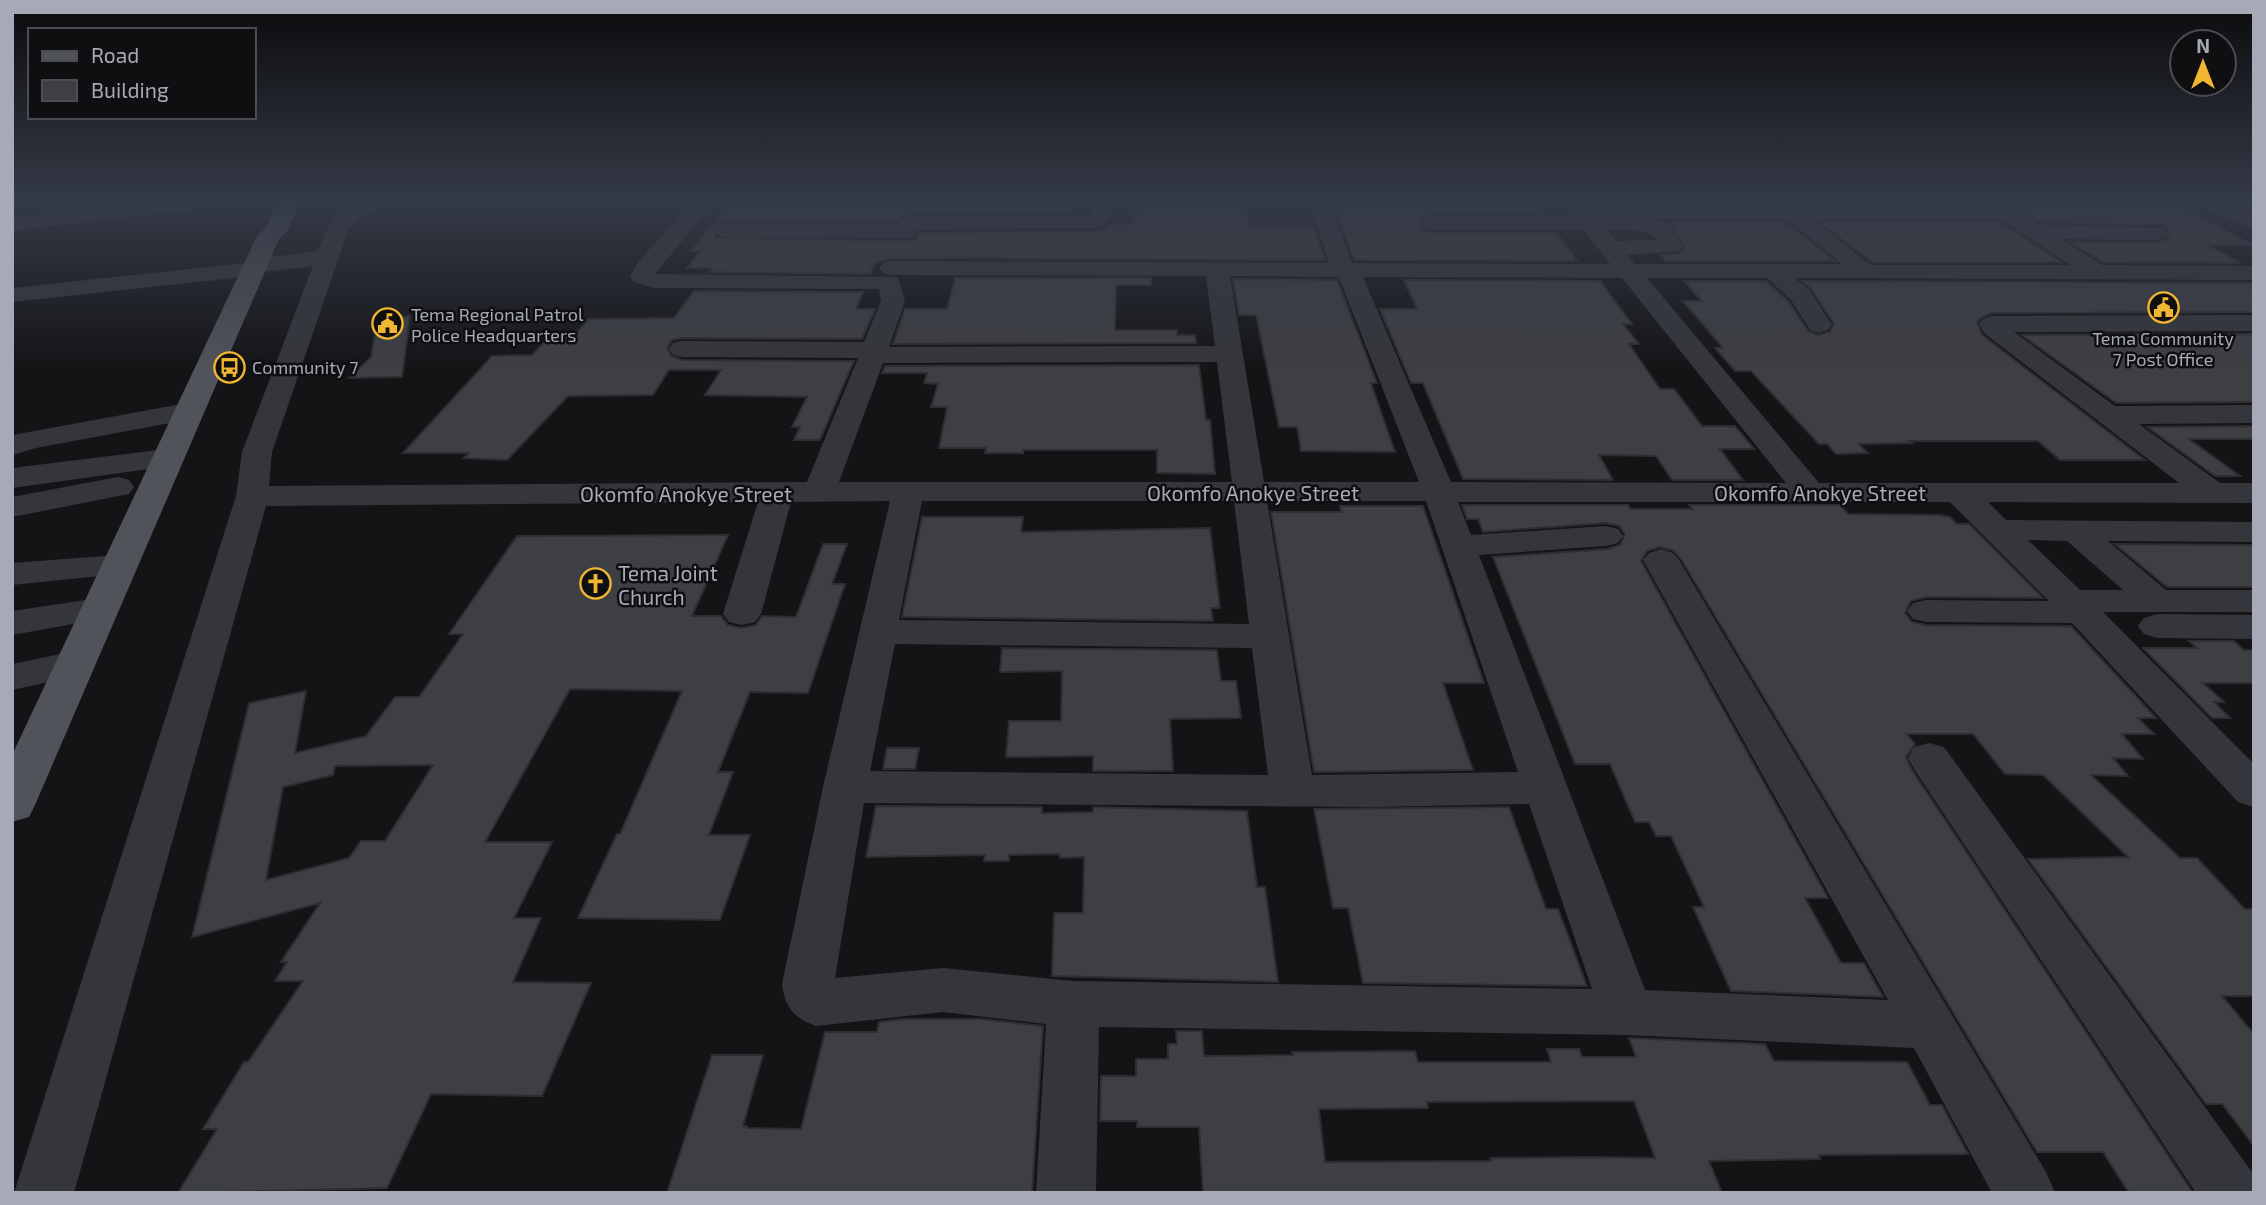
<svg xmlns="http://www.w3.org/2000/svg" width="2266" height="1205" font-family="'Exo 2',sans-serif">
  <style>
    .building { fill: #3e3f43; stroke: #2e2e32; stroke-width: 2; fill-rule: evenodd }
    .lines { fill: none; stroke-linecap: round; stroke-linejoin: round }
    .minor { fill: #35363b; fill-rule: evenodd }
    .major { fill: #51535a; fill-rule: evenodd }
    .labels { text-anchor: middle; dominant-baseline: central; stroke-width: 5; stroke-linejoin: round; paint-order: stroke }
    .far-poi-label { font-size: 18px; fill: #a6aab6; stroke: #0f0f11; text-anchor: start }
    .street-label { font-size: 21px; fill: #a6aab6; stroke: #0f0f11 }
    .poi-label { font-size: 21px; fill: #a6aab6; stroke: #0f0f11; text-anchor: start }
  </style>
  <rect width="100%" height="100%" fill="#141416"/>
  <path class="building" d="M738 202H903L901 206 1070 202 1069 213 910 214 901 216 898 221 725 220 716 222 712 229 716 238 906 241 915 239 919 233 1096 231 1104 230 1108 225H1133V214H1138V202H1244L1250 227H1314L1325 260 891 258 875 263 870 274 709 272 712 268H687L700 251H691L729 204Z
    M1333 202H1535L1544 214 1434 213 1424 217 1421 224 1425 231 1434 233H1557L1577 261 1354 260Z
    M1616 202H1772L1774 204H1618Z
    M2010 202H2172L2253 245H2207L2241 263 2103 262 2070 242 2157 243 2167 239 2170 232 2165 225 2041 222Z
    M1669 222H1785L1835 261H1666L1660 255 1680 254 1685 247Z
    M1820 222H2000L2061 262H1872Z
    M955 278H1151V285H1116L1115 330H1177V335H1195L1196 343 893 344 905 309H947Z
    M1233 279 1337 280 1377 383H1371L1395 452 1301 451 1297 427H1279L1256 315H1239Z
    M1404 280 1600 281 1632 324H1623L1639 344H1629L1660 389H1674L1702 426H1735L1754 449H1720L1743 480H1672L1656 456 1599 455 1613 480 1463 479 1423 383H1411L1380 309H1417Z
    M1684 281H1766L1789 302 1808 331 1818 335 1830 332 1834 324 1812 290 1802 281 2254 283V312L1992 313 1982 317 1977 322 1982 335 2145 460H2060L2038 441H1909L1912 443 1859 444 1868 453 1836 454 1827 444H1819L1751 371H1735L1715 348H1723L1683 301H1702Z
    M694 291 863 292 856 309H875L862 339 682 338 672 340 667 348 671 356 682 360 854 361 820 440H794L800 427H792L807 397 705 395 721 370H669L653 395 568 396 507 460 464 458 469 453H403L492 356 532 355 549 337 574 336 588 319 674 318Z
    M410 316 402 377 349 378 371 357 377 324 384 323 385 320Z
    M2254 334V402L2116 403 2022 335Z
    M1199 365 1206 420H1210L1215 474 1157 473V450H1023V453H985L986 448H939L947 407H931L938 384 924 383 927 373H882L885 366Z
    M2254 426V439H2189L2240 476H2215L2147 427Z
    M1462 505H1628L1631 509H1692L1689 505H1840L1848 514 1939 515 1950 517 1957 524H1969L2043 598 1926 597 1911 601 1905 613 1912 622 1926 625 2071 626 2156 718H2138L2154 734H2122L2143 759 2113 758 2128 776 2091 775 2180 858H2197L2245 909H2254V996H2222L2254 1034V1146L2222 1104H2206L2028 859 2128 857 2043 775 2005 774 1973 734H1907L1915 744 1906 757 1912 770 2193 1193H2129L2103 1152H2037L1681 559 1674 551 1660 547 1647 551 1641 561 1828 898H1805L1841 963H1864L1883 997 1731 991 1693 907H1704L1671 836H1656L1649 822H1635L1610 764H1575L1493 557 1607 549 1620 545 1625 534 1619 526 1606 523 1483 532 1478 519H1467Z
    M1340 506H1423L1484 683H1443L1473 770 1314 772 1271 512H1341Z
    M922 517H1023L1021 532 1210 528 1220 608H1211L1213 621 902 617Z
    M728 535 692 616H721L728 625 741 628 756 625 762 616 796 617 823 544H847L832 584H845L808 693 750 692 718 772H733L709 835H750L720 920 578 918 617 834H620L682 691 570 689 485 842H552L514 918H541L513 982 591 983 542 1096 431 1094 387 1188 178 1193 217 1129H203L244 1062H248L303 981H275L287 962H281L320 903 192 937 249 703 306 691 295 753 366 736 395 697H419L463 634H449L517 536ZM433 765 385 841H361L349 858 266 880 283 787 333 775 335 766Z
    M2115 544 2254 545V587H2167Z
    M2189 641H2234L2244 650H2254V683H2203L2224 702H2214L2230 718H2212L2143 648H2197Z
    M1002 648 1217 650 1221 681H1236L1241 718 1170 719 1173 771H1093V756L1006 757 1009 721H1061L1062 671 1000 672Z
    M887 748H919L915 769H883Z
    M876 806 1042 807V813L1093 812V807L1247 811 1257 887H1265L1278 982 1052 976 1054 913H1083L1084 857 1060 858V854L1009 855V861H984L985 855 866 857Z
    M1509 807 1546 909H1558L1587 986 1363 983 1348 908H1333L1314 809Z
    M905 1019H982L1043 1026 1032 1193H667L712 1055H763L743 1126H747V1128L801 1129 825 1032H877L879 1022Z
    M1176 1031H1202L1204 1056 1293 1055 1292 1052 1415 1051 1418 1062H1551L1547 1049H1579L1582 1057H1636L1629 1038 1765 1044 1774 1061 1907 1062 1930 1105H1942L1968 1154 1819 1155 1820 1159 1709 1161 1722 1193H1203L1199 1127H1137V1121H1100L1101 1076H1136V1059H1168V1044H1177ZM1634 1101 1655 1158 1590 1157 1490 1158 1491 1161 1325 1162 1319 1109 1428 1108 1427 1102Z"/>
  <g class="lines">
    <path class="minor" d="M147 202H213L203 208 12 231V218Z
      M357 202H386L383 206 364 214 349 228 272 452 269 486 807 482 858 358 682 357 673 355 669 349 673 343 682 341 864 342 881 301 879 289 654 288 634 282 630 277 638 262 692 202H714L655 274 898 277 905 301 889 347 1215 346 1206 276 891 275 883 273 879 268 883 263 891 261 1329 263 1309 202H1330L1352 263 1610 264 1584 230H1434L1426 228 1423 223 1426 218 1434 216 1573 217 1562 202H1583L1587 207H1982L1979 202H2004L2040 225 2165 228 2168 233 2165 238 2157 240 2061 239 2102 265 2254 266V280L1795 278 1810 291 1832 325 1828 330 1819 333 1810 330 1791 300 1767 278H1647L1819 483H2179L1984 333 1979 324 1983 319 1992 316 2254 315V331L2014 332 2115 406 2254 405V423L2139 424 2220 483H2254V503L1988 502 2006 520 2254 522V542L2108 541 2166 590H2254V612H2103L2254 764V807L2238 802 2072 623 1926 622 1913 619 1907 611 1913 603 1926 600 2049 601 1950 502H1458L1471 535 1606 526 1618 529 1623 536 1618 543 1606 546 1479 555 1645 990 1888 1000 1643 560 1649 553 1661 549 1673 553 1679 560 2046 1172 2055 1193H1992L1914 1048 1627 1035 1099 1027 1096 1193H1036L1046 1024 943 1012 816 1026C794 1018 785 1008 782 984L823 787 890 501 791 502 761 614 755 622 742 625 729 622 723 614 758 502 266 506 74 1193H14L236 496 242 452 313 266 263 272 253 276 12 302V288L246 263 255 259 318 251 331 220ZM1652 219H1786L1842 264H1635L1627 255 1680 251 1683 246 1667 223ZM1812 219H2001L2070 265H1871ZM1607 230C1625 230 1645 226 1658 240L1616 241ZM1230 276 1339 277 1419 482H1264ZM1363 277 1622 278 1786 483 1451 482ZM1217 362 1232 482H839L883 363ZM922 501H1234L1249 624 899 620ZM1267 501H1426L1518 772 1312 775ZM2028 540 2067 541 2123 590H2080ZM895 644 1252 648 1268 775 870 771ZM864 803 1371 807 1529 804 1592 989 1073 981 943 968 835 978Z
      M1095 202H1116L1104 227 1096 228 917 230 914 236 906 238 725 237 717 235 714 230 717 225 725 223 899 224 902 219 910 217 1089 216Z
      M2198 202H2226L2254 216V230L2201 206Z
      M187 403 197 406 202 412 197 418 36 448 12 455V436L18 434Z
      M167 449 178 451 183 458 178 465 12 488V468Z
      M118 477 129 480 134 487 129 494 12 517V497Z
      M118 555 130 559 136 566 130 573 12 585V563Z
      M99 598 112 601 118 609 112 617 12 635V611Z
      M2157 614 2254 615V639L2157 638 2144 634 2138 626 2144 618Z
      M75 651 89 655 95 664 89 673 12 690V664Z
      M1929 743 1944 747 2252 1172 2254 1193H2196L1914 769 1908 758 1914 747Z"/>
    <path class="major" d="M278 202H300L288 230 279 239 35 805 29 817 12 822V755L257 236 266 227Z"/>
  </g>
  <linearGradient id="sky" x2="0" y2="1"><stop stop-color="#0b0b0c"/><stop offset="0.54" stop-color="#343a47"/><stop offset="1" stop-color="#343a47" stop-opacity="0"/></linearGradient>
  <rect width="2266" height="371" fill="url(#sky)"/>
  <defs>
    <symbol id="civic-ring" viewBox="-11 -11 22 22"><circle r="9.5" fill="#0f0f11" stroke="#f0b632" stroke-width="1.5"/><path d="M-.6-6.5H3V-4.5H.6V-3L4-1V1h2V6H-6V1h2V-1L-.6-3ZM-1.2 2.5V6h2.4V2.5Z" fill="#f0b632"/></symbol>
    <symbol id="bus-ring" viewBox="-11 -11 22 22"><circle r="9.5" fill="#0f0f11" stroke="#f0b632" stroke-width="1.5"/><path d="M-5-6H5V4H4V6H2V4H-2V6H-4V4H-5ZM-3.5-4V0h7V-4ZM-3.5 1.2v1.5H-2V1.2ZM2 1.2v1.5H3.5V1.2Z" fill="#f0b632"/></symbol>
    <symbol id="church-ring" viewBox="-11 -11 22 22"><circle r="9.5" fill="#0f0f11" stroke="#f0b632" stroke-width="1.5"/><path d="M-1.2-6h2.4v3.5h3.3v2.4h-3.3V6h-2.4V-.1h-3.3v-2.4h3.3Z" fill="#f0b632"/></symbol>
  </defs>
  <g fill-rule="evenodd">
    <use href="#civic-ring" x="2146" y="290" width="35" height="35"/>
    <use href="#civic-ring" x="370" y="306" width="35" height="35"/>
    <use href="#bus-ring" x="212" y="350" width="35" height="35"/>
    <use href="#church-ring" x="578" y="566" width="35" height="35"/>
  </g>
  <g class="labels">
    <g class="far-poi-label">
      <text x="411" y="314">Tema Regional Patrol<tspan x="411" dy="21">Police Headquarters</tspan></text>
      <text x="2163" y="338" text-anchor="middle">Tema Community<tspan x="2163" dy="21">7 Post Office</tspan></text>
      <text x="252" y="367">Community 7</text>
    </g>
    <g class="street-label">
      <text x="1253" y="492">Okomfo Anokye Street</text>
      <text x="1820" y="492">Okomfo Anokye Street</text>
      <text x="686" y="493">Okomfo Anokye Street</text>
    </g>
    <g class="poi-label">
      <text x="618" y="572">Tema Joint<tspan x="618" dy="24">Church</tspan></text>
    </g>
  </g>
  <rect width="2266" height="1205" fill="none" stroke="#a6aab6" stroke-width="28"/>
  <rect x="28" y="28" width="228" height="91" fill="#0f0f11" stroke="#4b4d53" stroke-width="2"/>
  <rect x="42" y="51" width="35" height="10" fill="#51535a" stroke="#4b4d53" stroke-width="2"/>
  <text x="91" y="63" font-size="21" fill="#a6aab6">Road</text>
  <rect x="42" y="80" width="35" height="21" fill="#3e3f43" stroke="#4b4d53" stroke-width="2"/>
  <text x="91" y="98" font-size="21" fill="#a6aab6">Building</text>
  <g transform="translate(2203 63)"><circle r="33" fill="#0f0f11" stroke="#4b4d53" stroke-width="2"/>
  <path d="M0-5L12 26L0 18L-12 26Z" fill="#f0b632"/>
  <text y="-10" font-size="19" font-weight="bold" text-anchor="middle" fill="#a6aab6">N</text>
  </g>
</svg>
